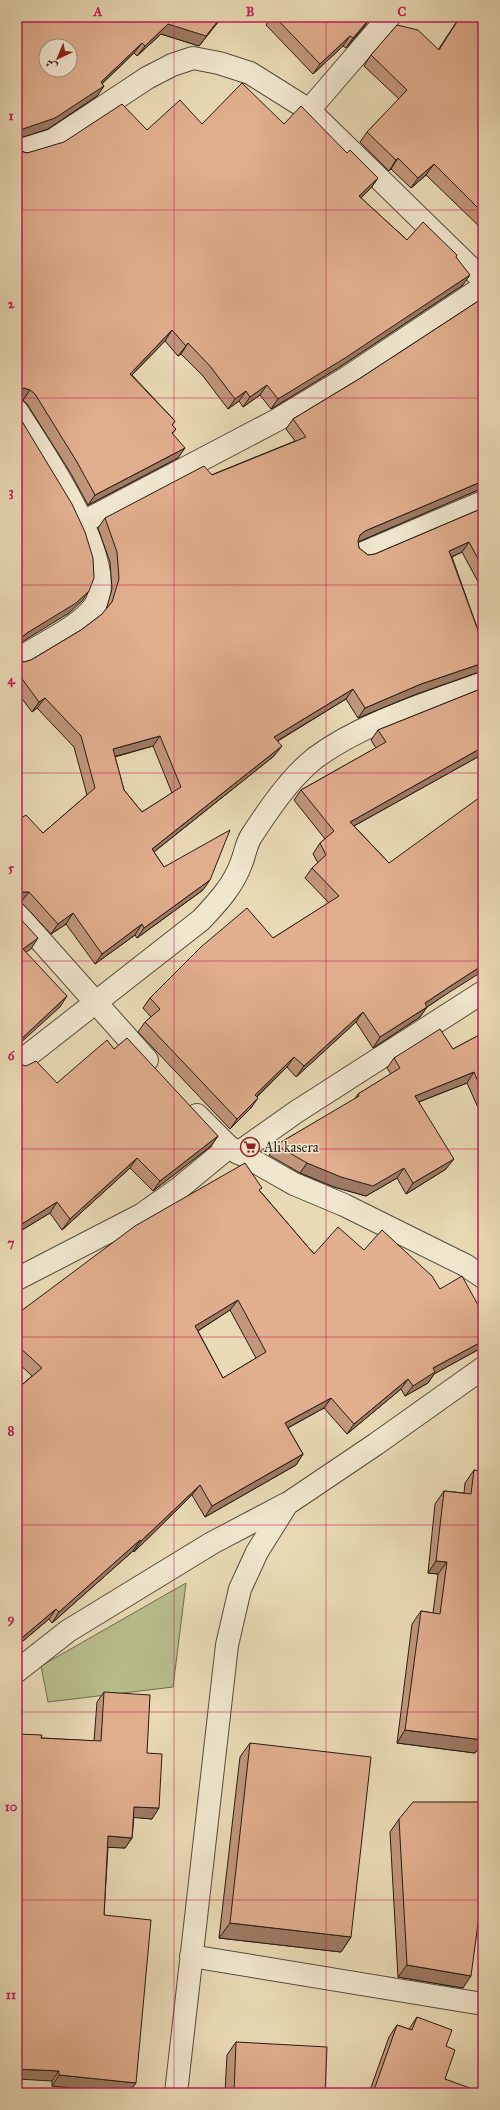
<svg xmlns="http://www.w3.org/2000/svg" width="500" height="2110" font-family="'IM FELL Great Primer',Amiri,serif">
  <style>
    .green { fill: #b8bf8d; stroke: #6e6e50 }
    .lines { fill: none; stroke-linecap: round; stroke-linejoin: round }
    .minor-casing { stroke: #564c3c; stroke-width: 24 }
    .minor { stroke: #f1e7cf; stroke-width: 22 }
    .wall { fill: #c2967a; stroke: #251c14; fill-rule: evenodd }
    .shaded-wall { fill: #9e7a63; stroke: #251c14 }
    .building { fill: #e1ae8e; stroke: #251c14; fill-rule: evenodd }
    .grid { fill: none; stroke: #c2185b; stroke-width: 1; stroke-opacity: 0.55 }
    .labels { text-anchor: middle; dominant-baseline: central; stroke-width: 3; stroke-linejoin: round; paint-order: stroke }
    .poi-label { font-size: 14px; fill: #251c14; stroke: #f1e7cf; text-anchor: start }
    .neatline { fill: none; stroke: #c2185b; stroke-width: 1.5 }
    .grid-label { font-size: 13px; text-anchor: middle; font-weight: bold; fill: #c2185b }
  </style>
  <rect width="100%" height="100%" fill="#e9dab5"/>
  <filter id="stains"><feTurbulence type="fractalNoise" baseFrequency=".005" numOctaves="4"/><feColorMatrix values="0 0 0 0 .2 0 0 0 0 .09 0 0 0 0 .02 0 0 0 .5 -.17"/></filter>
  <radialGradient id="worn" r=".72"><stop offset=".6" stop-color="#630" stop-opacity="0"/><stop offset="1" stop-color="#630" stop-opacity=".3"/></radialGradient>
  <path class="green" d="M186 1583 173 1687 48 1702 41 1666Z"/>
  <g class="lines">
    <defs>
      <path id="minor" d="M309 110 389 17
        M17 151 53 140 147 78 172 65 193 58 219 63 250 73 309 110 483 280
        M17 411C40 447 125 569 93 608 75 630 40 644 17 660
        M83 522 277 420 345 379 483 287
        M363 553 483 502
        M17 914 147 1060
        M17 1064 201 920C217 903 233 886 241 864 245 855 246 843 252 835 269 809 290 778 315 758 364 722 427 704 483 683
        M197 1115 229 1147 294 1184 344 1205 465 1265 483 1277
        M238 1153 296 1112 483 992
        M17 1279 141 1215 178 1189 229 1147
        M17 1671 68 1631 212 1543 286 1504
        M191 1956 483 2004
        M176 2093 227 1645 240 1589 257 1552 287 1504 376 1444 483 1368"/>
    </defs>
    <use href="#minor" class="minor-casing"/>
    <use href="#minor" class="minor"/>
  </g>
  <path class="wall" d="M17 17H222L199 46 161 34 137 56 134 53 102 84 104 86 97 96 48 129Z
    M271 17H371L364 27 346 48 343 46 313 74 266 25Z
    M458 17H483V230L426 175 411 188 391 169 389 171 360 142 367 132 399 99 364 66 371 55 438 50 459 18Z
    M202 124H284L347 153 378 178 371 188 361 198 407 240 456 257 463 285 338 368 271 409 260 395 243 407 239 401 228 409 203 376 181 354 178 356 165 341 132 375 175 421 172 425 176 429 172 434 178 458 88 505 70 472 27 404 23 400 17 399V150L27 153 147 130Z
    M483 298V490H478L358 542 359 548 368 555 375 554 483 508V591L462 552 452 557 483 644V669L482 671 414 695 358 718 346 699 278 741 274 756 154 852 164 867 203 890 137 938 135 935 95 964 66 924 51 934 21 902 23 817 43 833 87 795 74 747 37 708 32 712 17 692V660L18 661 24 662 31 660 81 630 101 615 106 610 112 589 110 562 98 528 105 518 295 441 286 429 293 419 359 379ZM153 746 172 793 142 812 124 790 115 757Z
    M483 688V754L354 826 389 863 445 995 427 1007 420 1017 373 1048 356 1022 296 1077 287 1067 257 1097 251 1108 230 1129 138 1032 145 1022 151 1017 143 1008 150 998 273 938 329 903 305 878 312 868 318 863 313 854 320 843 325 839 294 800 301 790 376 748 371 740 378 730Z
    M483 1033V1111L480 1112 467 1083 419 1102 446 1169 406 1194 397 1178 366 1196 334 1187 300 1173 269 1155 276 1145 354 1100 358 1094 391 1074 387 1068 394 1058 453 1049Z
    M114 1049 218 1136 211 1146 153 1191 130 1168 62 1230 50 1213 17 1233V1063L57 1083Z
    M260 1191 314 1254 364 1250 440 1289 483 1314V1347L434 1374 428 1383 405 1396 401 1389 347 1434 324 1408 288 1428 303 1454 296 1465 205 1517 192 1495 134 1552 133 1551 52 1623 49 1619 17 1646V1389L32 1376 17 1362V1314ZM230 1310 256 1358 223 1378 198 1331Z
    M474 1470 483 1472V1742L475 1753 397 1743 412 1624 421 1611 433 1613 438 1574 428 1573 435 1504 444 1491 464 1493 465 1483Z
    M104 1692 147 1753 152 1819 134 1817 132 1838 125 1848 108 1847 104 1915 129 2093 52 2086V2081L41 1738 94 1741 97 1702Z
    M250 1743 351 1937 341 1952 219 1938 240 1757Z
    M399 1819 463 1988 398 1977 390 1832Z
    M417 2017 446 2046 445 2079 468 2093H369L389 2037 397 2025 409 2029Z
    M236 2042 325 2093H225L227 2055Z"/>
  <path class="shaded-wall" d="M222 17 199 46 161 34 137 56 145 46 168 24Z
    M371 17 364 27 346 48 353 38Z
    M350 36 343 46 313 74 320 64Z
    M142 43 134 53 93 92 101 82Z
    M104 86 97 96 48 129 17 139V131Z
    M398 158 391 169 389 171 396 160Z
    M434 164 426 175 411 188 418 178Z
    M378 178 371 188 352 206 359 196Z
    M470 275 463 285 338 368 271 409 278 399Z
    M172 330 165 341 123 384 130 374Z
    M188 343 181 354 178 356 186 346Z
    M267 385 260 395 243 407 250 397Z
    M24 388 30 390 23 400 17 399V391Z
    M246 391 239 401 228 409 235 399Z
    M185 448 178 458 88 505 95 495Z
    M483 481V490H478L358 542 353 545 360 535 365 531Z
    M469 542 462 552 442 561 449 551Z
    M89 591 82 601 69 613 17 645V641L27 633Z
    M483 663V669L482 671 414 695 358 718 365 708 421 684Z
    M353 689 346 699 267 747 274 737Z
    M45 698 37 708 32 712 39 702Z
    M160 736 153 746 105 759 113 749Z
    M282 746 274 756 145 859 152 849Z
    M483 747V754L343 832 350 822Z
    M210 880 203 890 137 938 144 928Z
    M21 892H29L21 902H17V895Z
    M73 913 66 924 51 934 58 924Z
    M142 924 135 935 95 964 102 954Z
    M38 938 31 949 17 958 23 949Z
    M483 965V971L445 995 418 1013 425 1003 452 985Z
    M67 996 60 1007 17 1046V1043Z
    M427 1007 420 1017 373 1048 380 1037Z
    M363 1012 356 1022 296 1077 304 1066Z
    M294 1057 287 1067 248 1105 255 1095Z
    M474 1072 467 1083 408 1106 415 1096Z
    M258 1098 251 1108 230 1129 237 1119Z
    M218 1136 211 1146 153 1191 160 1181Z
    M137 1158 130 1168 62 1230 70 1219Z
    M454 1159 446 1169 406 1194 413 1183Z
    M307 1163 404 1168 397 1178 366 1196 334 1187 300 1173Z
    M57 1202 50 1213 17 1233V1227Z
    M238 1300 230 1310 188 1337 195 1326Z
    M483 1341V1347L434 1374 428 1383 405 1396 413 1386 433 1368Z
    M408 1379 401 1389 347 1434 354 1424Z
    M331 1398 324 1408 278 1433 285 1423Z
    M303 1454 296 1465 205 1517 212 1506Z
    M200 1485 192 1495 134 1552 141 1541Z
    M140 1540 133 1551 52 1623 59 1612Z
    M436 1561 447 1562 438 1574 428 1573Z
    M56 1609 49 1619 17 1646V1642Z
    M405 1730 483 1740V1742L475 1753 397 1743Z
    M134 1807 159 1808 152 1819 127 1817Z
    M108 1836 132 1838 125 1848 101 1847Z
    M230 1923 351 1937 341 1952 219 1938Z
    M407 1965 471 1976 463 1988 398 1977Z
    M17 2069 59 2071 52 2081 17 2079Z
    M59 2075 136 2083 129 2093 52 2086Z"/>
  <path class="building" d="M17 17H221L206 36 168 24 145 46 142 43 101 82 104 86 55 118 17 131ZM46 46H70V70H46Z
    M275 17H371L353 38 350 36 320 64Z
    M460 17H483V213L434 164 418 178 398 158 396 160 367 132 407 90 371 55 397 25 418 30 439 50Z
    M242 83 284 124 301 106 347 153 350 150 378 178 359 196 407 240 423 222 457 255 456 257 470 275 345 358 278 399 267 385 250 397 246 391 235 399 210 366 188 343 186 346 172 330 130 374 175 421 172 425 176 429 172 433 185 448 95 495 77 462 35 394 30 390 24 388 17 391V150L27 153 64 142 122 104 147 130 180 100 202 124Z
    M483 298V481L365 531 360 535 358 541 359 548 368 555 375 554 483 508V568L469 542 449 551 483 644V663L421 684 365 708 353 689 274 737 282 746 152 849 164 867 230 830 210 880 144 928 142 924 102 954 73 913 58 924 29 892H21L17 895V810L23 817 26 815 43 833 95 788 81 736 45 698 39 702 17 672V660L18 661 24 662 31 660 81 630 101 615 112 602 119 579 117 552 105 518 204 466 212 475 306 437 293 419 359 379ZM160 736 181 787 142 812 124 790 113 749Z
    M17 413 72 504 85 532 93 558 94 578 89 591 76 603 27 633 17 641Z
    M483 688V747L350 822 389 863 483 795V965L452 985 425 1003 427 1007 380 1037 363 1012 304 1066 294 1057 255 1095 258 1098 237 1119 145 1022 160 1009 150 998 201 947 247 908 273 938 339 896 312 868 326 855 320 843 334 831 301 790 386 742 378 730Z
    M17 915 38 938 23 949 67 996 17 1043Z
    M440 1029 453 1049 483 1033V1093L474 1072 415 1096 454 1159 413 1183 404 1168 373 1186 341 1177 307 1163 276 1145 359 1096 358 1094 400 1068 394 1058Z
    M127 1038 218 1136 160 1181 137 1158 70 1219 57 1202 17 1227V1063L26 1066 36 1061 57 1083 107 1040 114 1049Z
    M245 1163 262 1188 259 1190 314 1254 338 1227 364 1250 382 1230 432 1276 440 1289 462 1276 483 1314V1341L433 1368 435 1372 413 1386 408 1379 354 1424 331 1398 285 1423 303 1454 212 1506 200 1485 141 1541 140 1540 59 1612 56 1609 17 1642V1389L42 1368 17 1345V1314L135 1226ZM238 1300 266 1352 223 1378 195 1326Z
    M474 1470 483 1472V1740L405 1730 421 1611 440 1614 447 1562 436 1561 444 1491 471 1494Z
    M104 1692 150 1695 147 1753 162 1754 159 1808 134 1807 132 1838 108 1836 104 1915 151 1920 136 2083 59 2075V2071L17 2069V1734L42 1735 41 1738 101 1741Z
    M250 1743 371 1757 351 1937 230 1923Z
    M413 1802H482L483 1886 471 1976 407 1965 399 1819Z
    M417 2017 452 2030 446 2046 455 2050 445 2079 470 2088 468 2093H373L397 2025 412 2030Z
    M236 2042 327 2047 325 2093H234Z"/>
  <path class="grid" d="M174 17V2093M326 17V2093M17 210H483M17 398H483M17 585H483M17 773H483M17 961H483M17 1149H483M17 1337H483M17 1525H483M17 1712H483M17 1900H483"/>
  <defs>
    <symbol id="supermarket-ring" viewBox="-11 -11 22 22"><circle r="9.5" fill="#f1e7cf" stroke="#8f2418" stroke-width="1.5"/><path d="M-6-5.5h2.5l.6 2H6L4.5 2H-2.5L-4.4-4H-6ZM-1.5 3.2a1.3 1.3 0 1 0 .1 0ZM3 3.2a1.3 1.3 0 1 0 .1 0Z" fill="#8f2418"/></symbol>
  </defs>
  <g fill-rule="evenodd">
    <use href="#supermarket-ring" x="239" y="1136" width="22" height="22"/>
  </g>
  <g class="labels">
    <g class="poi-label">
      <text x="264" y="1147">Ali kasera</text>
    </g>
  </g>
  <rect width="500" height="2110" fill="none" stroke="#e9dab5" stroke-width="44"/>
  <g transform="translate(58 58) rotate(224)"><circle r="19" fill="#f1e7cf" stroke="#9f9684"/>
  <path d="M0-3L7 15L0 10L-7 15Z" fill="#8f2418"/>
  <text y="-6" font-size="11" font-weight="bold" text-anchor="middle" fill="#251c14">ش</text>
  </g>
  <rect x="22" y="22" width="456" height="2066" class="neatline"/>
  <g class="grid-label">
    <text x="98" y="16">A</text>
    <text x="250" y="16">B</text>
    <text x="402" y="16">C</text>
    <text x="11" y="120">1</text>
    <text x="11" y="308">2</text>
    <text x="11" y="496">3</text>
    <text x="11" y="684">4</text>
    <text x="11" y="872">5</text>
    <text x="11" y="1060">6</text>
    <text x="11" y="1247">7</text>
    <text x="11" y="1435">8</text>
    <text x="11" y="1623">9</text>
    <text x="11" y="1811">10</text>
    <text x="11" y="1999">11</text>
  </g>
  <rect width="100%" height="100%" filter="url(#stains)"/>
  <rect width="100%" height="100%" fill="url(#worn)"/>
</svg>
